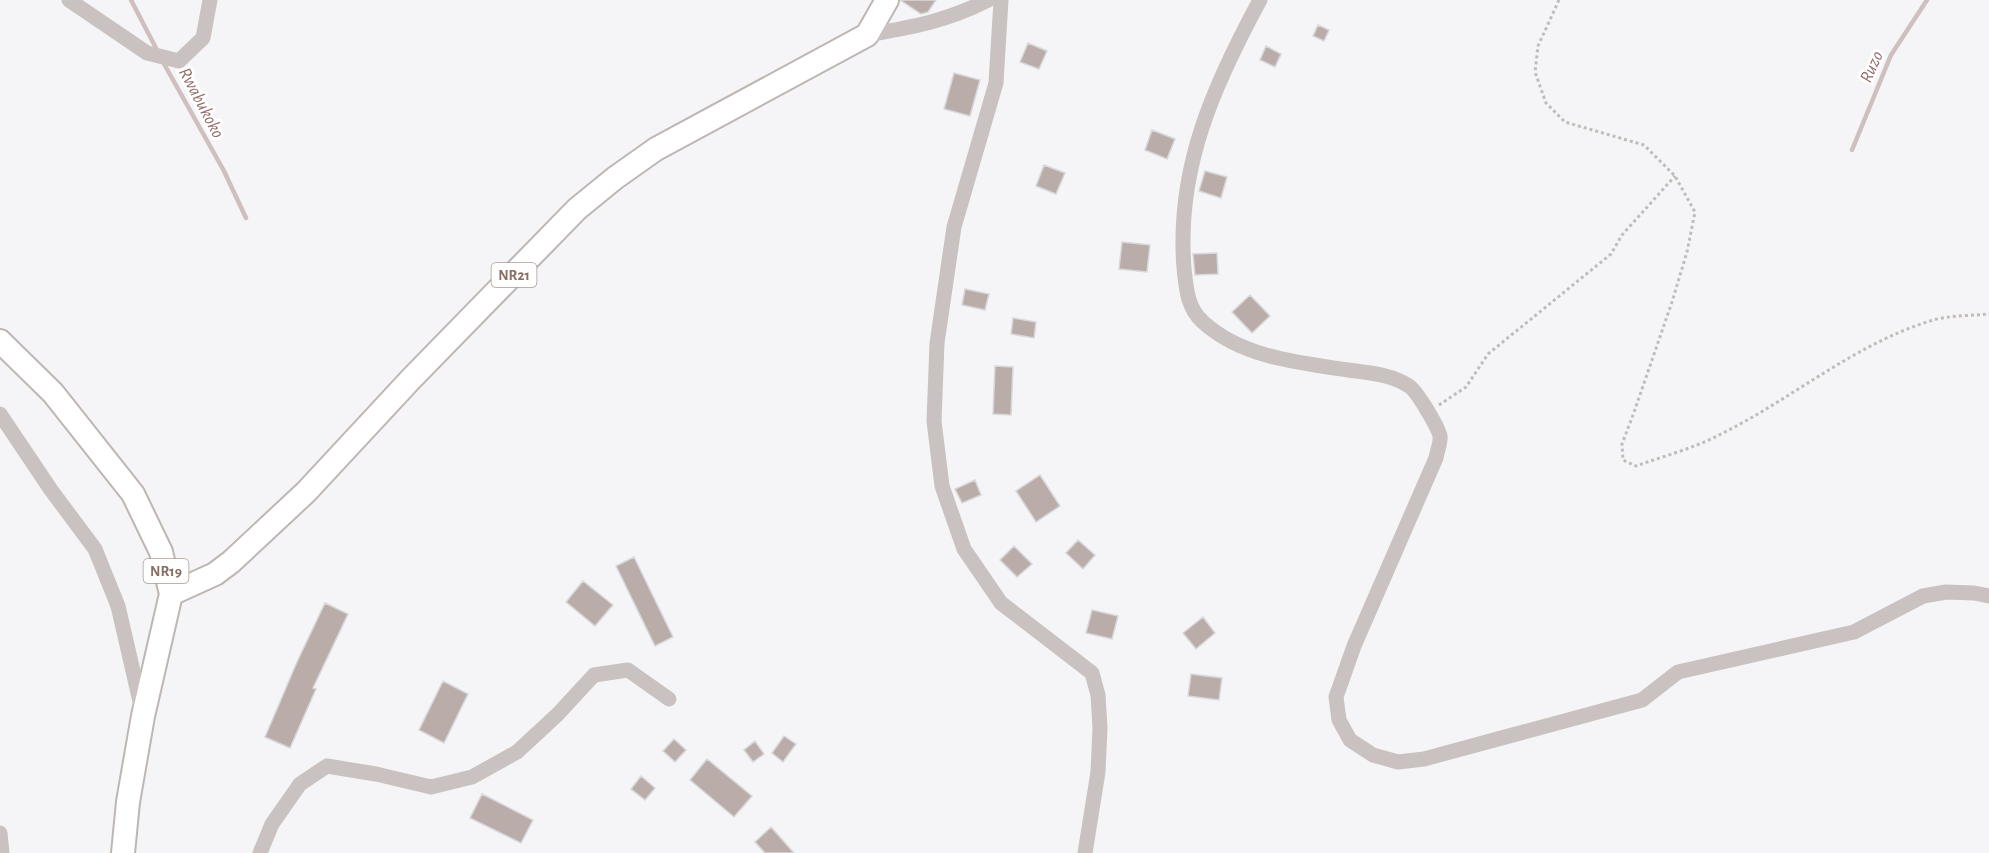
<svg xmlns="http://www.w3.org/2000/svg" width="1989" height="853" font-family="'Alegreya Sans',sans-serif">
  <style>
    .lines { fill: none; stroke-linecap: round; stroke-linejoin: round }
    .stream { stroke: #cfbfbe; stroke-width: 4.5 }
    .building { fill: #baada9; stroke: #d7d8da; stroke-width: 1.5 }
    .primary-casing { stroke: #beb6b3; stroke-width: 26 }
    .path { stroke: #c1bcba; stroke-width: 3; stroke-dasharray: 3 3; stroke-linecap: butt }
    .minor { stroke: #c9c2c0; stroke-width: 15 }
    .primary { stroke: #fff; stroke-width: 22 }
    .labels { text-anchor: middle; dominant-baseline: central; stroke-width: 6; stroke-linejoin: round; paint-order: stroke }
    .shield { fill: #fff; stroke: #ac9a92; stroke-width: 1.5 }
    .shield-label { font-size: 15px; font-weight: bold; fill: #896e64 }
    .water-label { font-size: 18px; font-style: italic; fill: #936d69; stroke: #fff }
  </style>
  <rect width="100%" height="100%" fill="#f5f5f8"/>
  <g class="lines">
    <path class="stream" d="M131 0 158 52
      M163 62 224 171 246 218
      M1852 150 1891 55 1927 0"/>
  </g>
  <path class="building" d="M900 0H936L928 12 921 14Z
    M1318 25 1329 30 1324 41 1313 36Z
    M1028 43 1047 51 1039 69 1020 62Z
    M1266 46 1281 54 1275 67 1260 60Z
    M954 73 980 80 970 116 944 109Z
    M1152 130 1175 139 1167 159 1145 150Z
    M1044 165 1065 173 1056 194 1036 186Z
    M1205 171 1227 177 1221 198 1199 191Z
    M1122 242 1150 245 1147 272 1119 269Z
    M1217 253 1218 274 1195 275 1193 254Z
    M965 289 989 294 985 310 962 305Z
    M1250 295 1270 316 1252 333 1232 312Z
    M1013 318 1036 322 1034 338 1011 334Z
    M995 366 1013 367 1011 415 993 414Z
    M1040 475 1060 506 1036 522 1016 491Z
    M975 480 981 495 962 503 955 489Z
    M1078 540 1095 555 1083 569 1066 553Z
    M1014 546 1032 564 1017 577 1000 560Z
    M634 557 673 637 655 646 616 566Z
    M583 581 613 605 595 626 566 602Z
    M325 603 348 614 313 688 316 689 290 748 265 737 297 662Z
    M1092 610 1118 616 1112 639 1086 633Z
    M1203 617 1215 633 1196 649 1183 633Z
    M1191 674 1222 678 1219 700 1188 696Z
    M443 681 468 694 444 743 419 730Z
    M784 736 796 744 783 762 772 753Z
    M674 739 686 750 675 762 663 751Z
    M755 741 764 754 753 762 744 750Z
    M707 759 752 796 734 817 690 780Z
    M641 776 655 788 645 800 631 789Z
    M482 794 533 820 521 843 470 818Z
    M771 827 794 853H765L755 842Z"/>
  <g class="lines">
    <defs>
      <path id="primary" d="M0 341 53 393 133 494 161 552 171 594 143 716 128 802 123 853
        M171 594 215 574 231 562 306 492 411 379 577 209 615 178 656 149 867 35 887 0"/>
    </defs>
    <use href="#primary" class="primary-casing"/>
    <path class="path" d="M1559 0 1538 46 1535 72 1546 103 1565 122 1644 145 1675 176 1695 212 1687 252 1672 302 1633 415 1622 444 1623 460 1636 466C1664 456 1695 448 1721 434 1792 399 1853 345 1930 321 1948 315 1970 316 1989 314
      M1439 405 1466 387 1488 354 1611 254 1622 235 1675 176"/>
    <path class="minor" d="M69 0 147 53 179 61 203 38 210 0
      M1001 0 996 83 954 227 937 343 934 421 942 486 964 549 1001 603 1092 673 1098 695 1100 728 1098 772 1085 853
      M1260 0C1214 85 1176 168 1184 268 1186 287 1187 308 1203 322 1241 357 1299 363 1348 370 1369 373 1391 374 1409 386 1417 391 1438 427 1440 436 1441 442 1437 452 1436 458L1354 646 1336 697 1339 720 1350 740 1373 755 1398 762 1424 759 1642 700 1678 672 1854 632 1923 596 1946 592 1974 593 1989 596
      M867 35C912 27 947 21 988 0
      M0 414 51 490 95 549 118 606 142 710
      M0 833 2 853
      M260 853 272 824 300 784 327 766 376 774 431 787 472 777 517 752 558 714 594 675 628 670 669 699"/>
    <use href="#primary" class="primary"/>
  </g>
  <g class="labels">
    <g class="shield">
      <rect x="491.5" y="263" width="45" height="24" rx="4.5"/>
      <rect x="143.5" y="559" width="45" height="24" rx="4.5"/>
    </g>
    <g class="shield-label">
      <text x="514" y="275">NR21</text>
      <text x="166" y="571">NR19</text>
    </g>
    <g class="water-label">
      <text transform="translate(1872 67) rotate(-66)">Ruzo</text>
      <text transform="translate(201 103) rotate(62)">Rwabukoko</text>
    </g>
  </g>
</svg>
